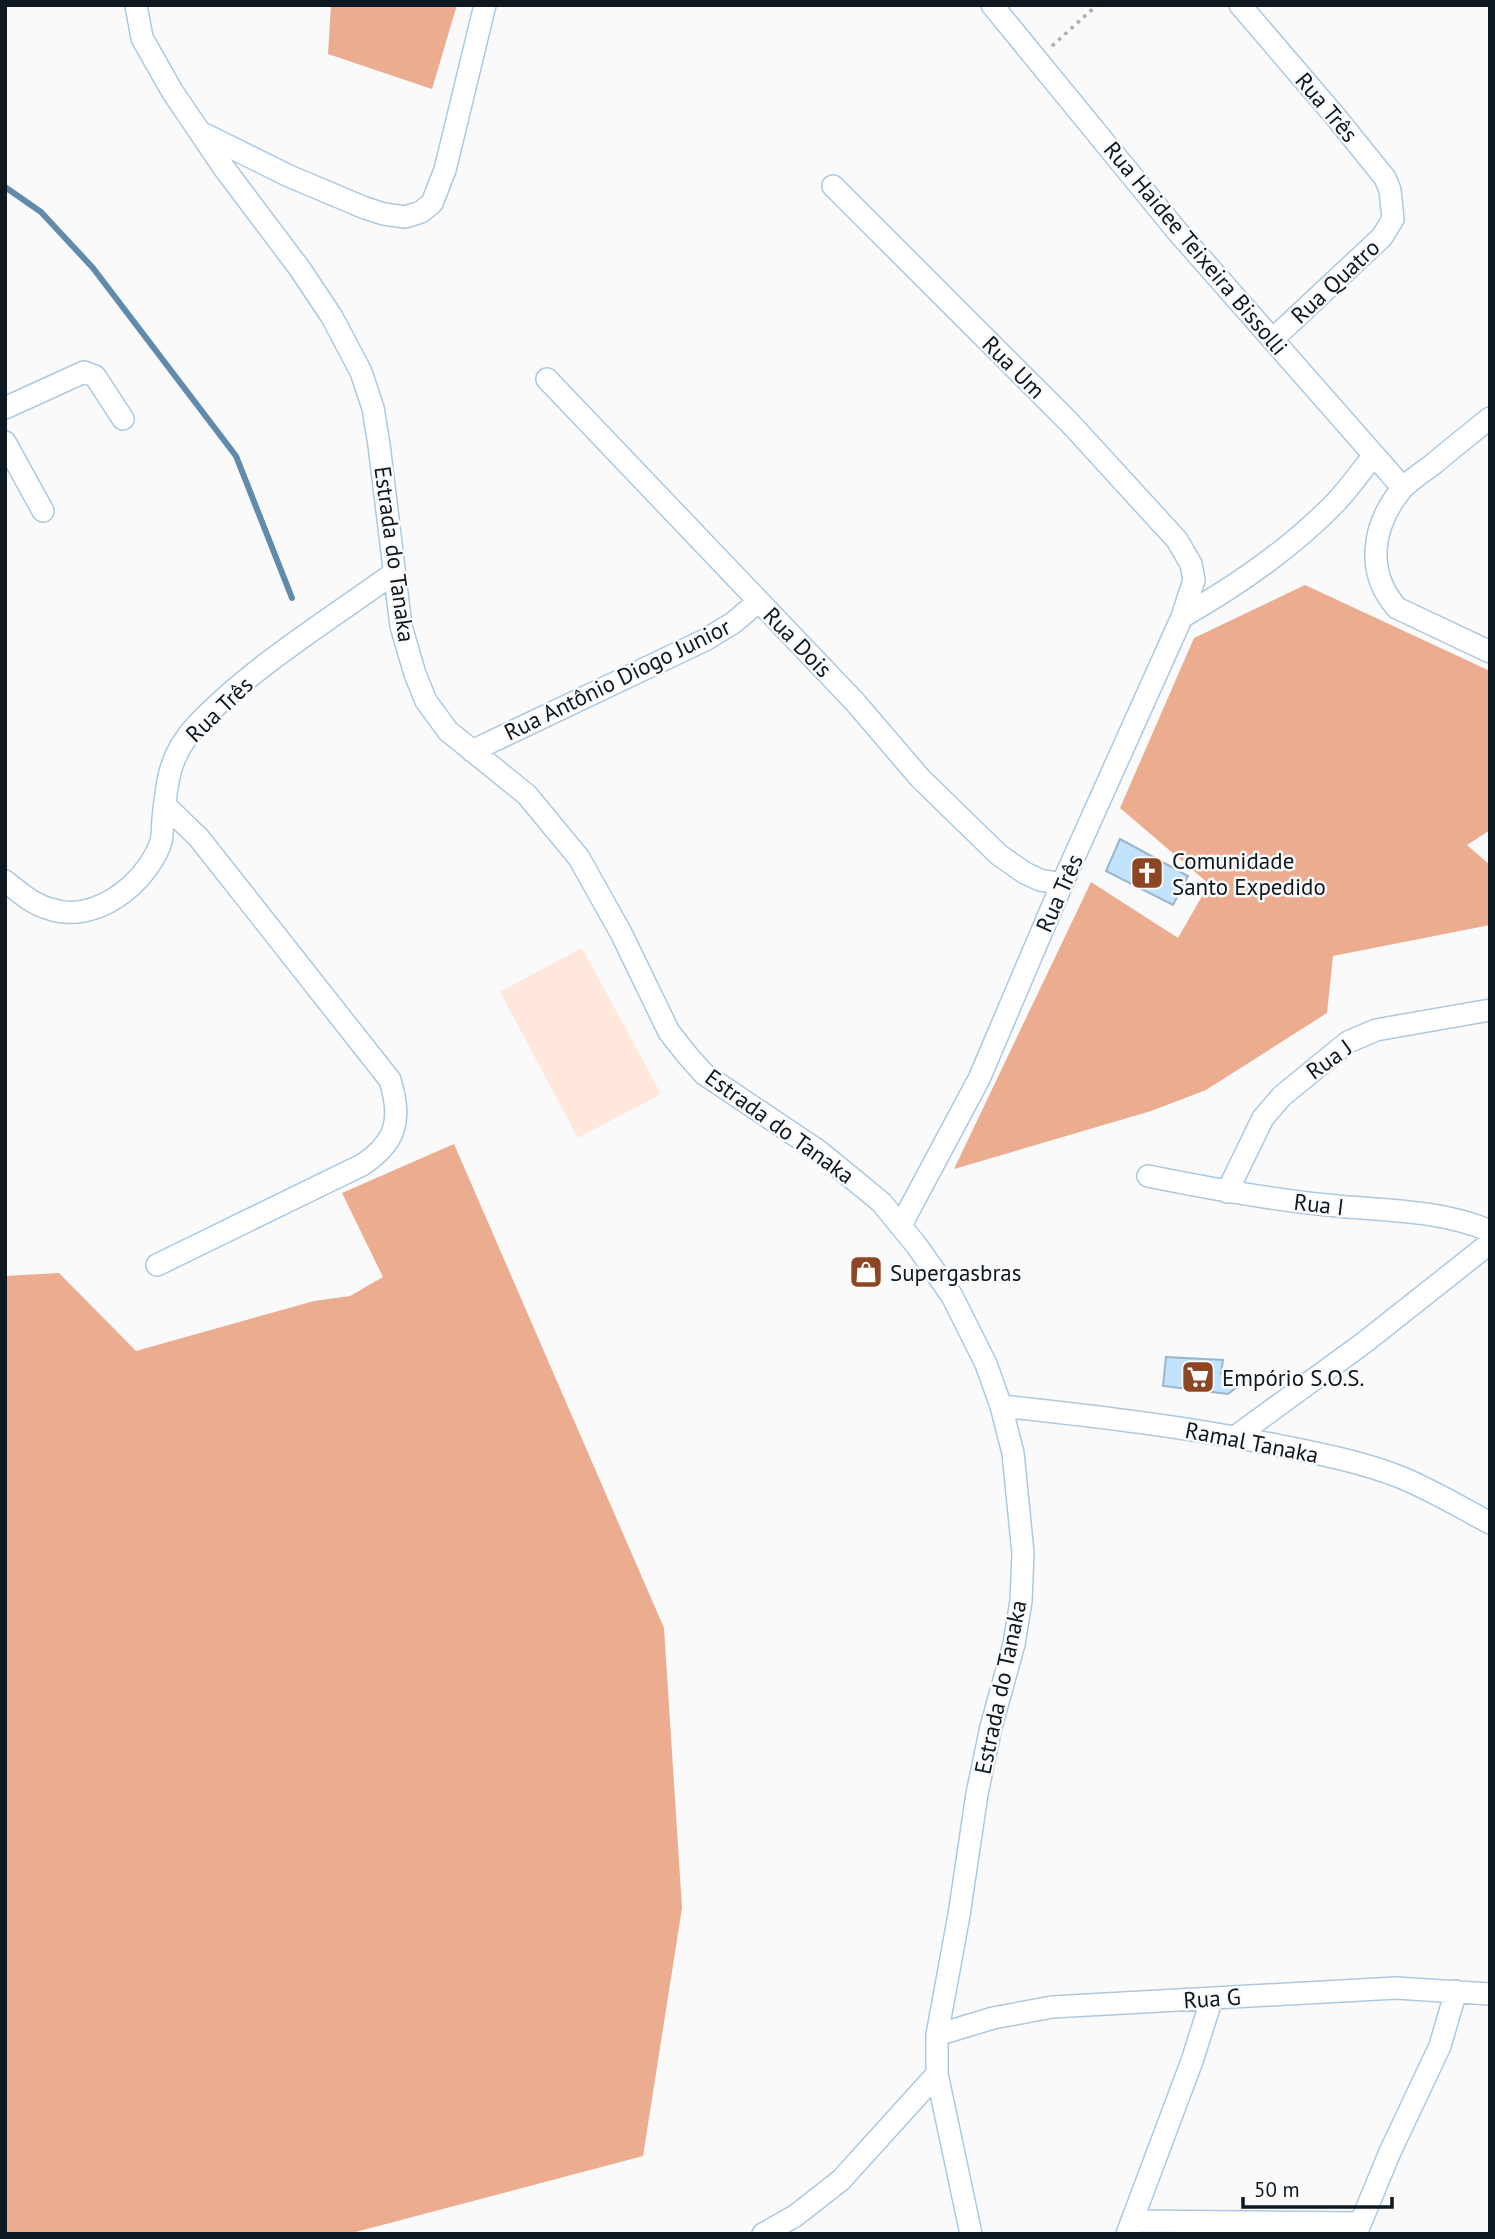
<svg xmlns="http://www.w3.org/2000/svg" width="1495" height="2239" font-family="'PT Sans',sans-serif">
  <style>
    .green { fill: #ffe7dc }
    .forest { fill: #ecac8f }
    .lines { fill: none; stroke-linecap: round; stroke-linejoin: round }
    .stream { stroke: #618bac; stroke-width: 6 }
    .building { fill: #c1e3fe; stroke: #9ab6cd; stroke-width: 2 }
    .minor-casing { stroke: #acc9e0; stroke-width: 24 }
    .path { stroke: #aaaeb1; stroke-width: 3.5; stroke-dasharray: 3.5 5; stroke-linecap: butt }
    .minor { stroke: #fff; stroke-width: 21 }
    .labels { text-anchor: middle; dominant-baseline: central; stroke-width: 5; stroke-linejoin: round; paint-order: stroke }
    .street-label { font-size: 23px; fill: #0e1821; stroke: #fafafa }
    .poi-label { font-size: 23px; fill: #0e1821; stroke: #fafafa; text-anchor: start }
  </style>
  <rect width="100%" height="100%" fill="#fafafa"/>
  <path class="green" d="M582 948 661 1094 578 1138 500 992Z"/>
  <path class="forest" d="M331 5H457L432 89 328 54Z
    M1305 585 1490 671V830L1467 845 1490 865V925L1333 956 1327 1013 1206 1090 1151 1111 954 1169 1091 882 1178 938 1209 884 1120 808 1194 638Z
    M454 1144 664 1628 682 1908 643 2156 348 2234H5V1276L59 1273 136 1351 314 1301 350 1296 383 1277 342 1193Z"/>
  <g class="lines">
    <path class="stream" d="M5 187 41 212 93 268 236 456 292 598"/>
  </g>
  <path class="building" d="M1120 839 1188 876 1173 905 1106 871Z
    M1166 1357 1223 1360 1221 1374 1246 1380 1228 1394 1163 1386Z"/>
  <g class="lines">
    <defs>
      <path id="minor" d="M136 5 142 38 172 91 224 168 300 269 332 317 361 372 373 408 379 445 401 626 415 674 426 701 448 731 527 795 579 858 621 933 669 1032 688 1056 704 1074 820 1152 881 1202 917 1246 952 1296 986 1364 1001 1406 1013 1453 1023 1553 1021 1601 1014 1644 991 1727 977 1794 959 1915 937 2035V2074L971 2234
        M992 5 1177 231 1403 488
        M1240 5 1335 116 1385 178 1390 190 1393 219 1382 237 1273 339
        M200 132 289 176 365 208 384 214 405 217 421 212 432 203 445 170 485 5
        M833 186 1069 422 1177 540 1191 564 1194 580 1182 617 1062 884 979 1079 901 1225
        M547 379 855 702 920 778 999 855 1025 873 1040 880 1062 884
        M5 408 84 372 95 376 123 419
        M1490 418C1470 434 1450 450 1431 466 1421 473 1409 481 1401 490 1372 526 1365 572 1397 608L1490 652
        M5 442 43 511
        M1182 617C1238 585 1292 548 1337 501 1350 487 1362 470 1374 455
        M472 751 705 640 733 623 759 601
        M5 881C19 892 32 904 50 909 95 924 144 885 160 845 163 837 162 827 163 819 167 781 169 755 196 726 249 669 330 619 394 573
        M1148 1176C1207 1188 1267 1199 1327 1205 1381 1211 1439 1209 1490 1231
        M1227 1192 1263 1118 1282 1096 1348 1042 1376 1030 1490 1010
        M157 1265 362 1165C397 1142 402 1119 390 1080L199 838 165 805
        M1001 1406C1095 1416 1189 1427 1281 1446 1321 1454 1362 1462 1400 1477 1432 1490 1460 1507 1490 1523
        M1235 1437 1365 1342 1490 1243
        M937 2035 993 2018 1052 2007 1396 1988 1490 1994
        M1132 2221 1360 2223
        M763 2234 795 2216 841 2180 937 2074
        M1127 2234 1192 2061 1212 1998
        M1356 2234 1390 2152 1440 2046 1456 1991"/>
    </defs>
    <use href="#minor" class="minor-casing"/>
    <path class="path" d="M1052 46 1097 5"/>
    <use href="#minor" class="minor"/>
  </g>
  <defs>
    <symbol id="church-square" viewBox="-11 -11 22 22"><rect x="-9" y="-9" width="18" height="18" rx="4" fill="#8d4623" stroke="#fafafa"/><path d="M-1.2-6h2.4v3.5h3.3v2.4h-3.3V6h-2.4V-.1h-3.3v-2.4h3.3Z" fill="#fff"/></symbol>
    <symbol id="shop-square" viewBox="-11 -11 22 22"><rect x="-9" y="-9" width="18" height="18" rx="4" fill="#8d4623" stroke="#fafafa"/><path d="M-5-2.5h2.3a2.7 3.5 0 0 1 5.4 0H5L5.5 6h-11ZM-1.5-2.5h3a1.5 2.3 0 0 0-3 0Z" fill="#fff"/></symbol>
    <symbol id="supermarket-square" viewBox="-11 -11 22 22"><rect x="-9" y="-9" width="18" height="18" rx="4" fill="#8d4623" stroke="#fafafa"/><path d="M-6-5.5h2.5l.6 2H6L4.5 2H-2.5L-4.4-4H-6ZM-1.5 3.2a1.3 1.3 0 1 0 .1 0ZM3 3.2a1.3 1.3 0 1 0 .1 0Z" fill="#fff"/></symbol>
  </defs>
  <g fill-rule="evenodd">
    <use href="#church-square" x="1128" y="854" width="38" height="38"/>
    <use href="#shop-square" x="847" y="1253" width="38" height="38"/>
    <use href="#supermarket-square" x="1179" y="1358" width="38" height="38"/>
  </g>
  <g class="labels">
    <g class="street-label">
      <text transform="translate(1327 107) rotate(50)">Rua Três</text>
      <text transform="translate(1196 248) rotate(50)">Rua Haidee Teixeira Bissolli</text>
      <text transform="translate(1335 281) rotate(-43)">Rua Quatro</text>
      <text transform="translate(1014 367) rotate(45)">Rua Um</text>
      <text transform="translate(395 554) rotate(82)">Estrada do Tanaka</text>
      <text transform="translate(798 642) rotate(46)">Rua Dois</text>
      <text transform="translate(617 679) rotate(-26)">Rua Antônio Diogo Junior</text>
      <text transform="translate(219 709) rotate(-44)">Rua Três</text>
      <text transform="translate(1059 893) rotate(-66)">Rua Três</text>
      <text transform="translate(1329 1059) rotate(-36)">Rua J</text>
      <text transform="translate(780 1126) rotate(36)">Estrada do Tanaka</text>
      <text transform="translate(1319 1204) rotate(7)">Rua I</text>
      <text transform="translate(1252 1442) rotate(11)">Ramal Tanaka</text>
      <text transform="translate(1000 1687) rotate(-78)">Estrada do Tanaka</text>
      <text transform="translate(1212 1998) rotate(-4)">Rua G</text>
    </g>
    <g class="poi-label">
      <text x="1172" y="860">Comunidade<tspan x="1172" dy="26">Santo Expedido</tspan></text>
      <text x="890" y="1272">Supergasbras</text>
      <text x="1222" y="1377">Empório S.O.S.</text>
    </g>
  </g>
  <rect width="1495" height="2239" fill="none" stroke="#0e1821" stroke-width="14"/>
  <path d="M1243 2197v10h149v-10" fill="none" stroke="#0e1821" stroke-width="3.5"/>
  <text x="1254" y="2197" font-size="21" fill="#0e1821" stroke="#fafafa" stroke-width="5" paint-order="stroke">50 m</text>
</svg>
